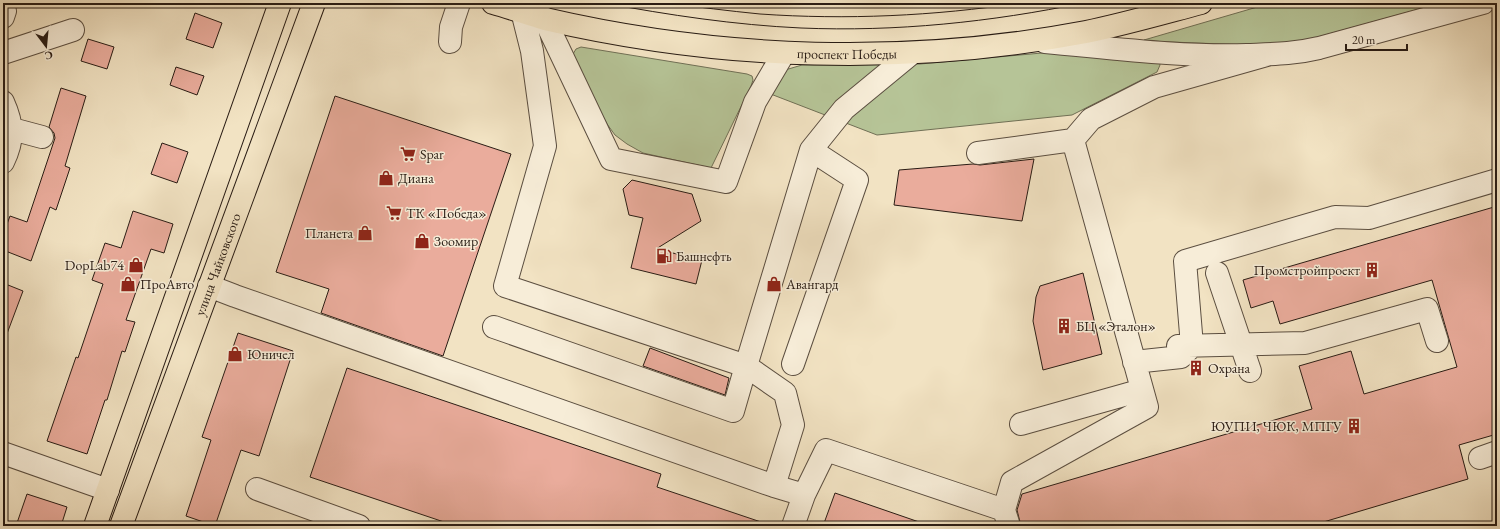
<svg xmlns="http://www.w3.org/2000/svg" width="1500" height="529" font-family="'EB Garamond',serif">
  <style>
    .green { fill: #b6c497; stroke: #707056 }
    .building { fill: #eaac9c; stroke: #291c14 }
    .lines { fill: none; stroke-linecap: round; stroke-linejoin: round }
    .minor-casing { stroke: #5b4e40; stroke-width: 24 }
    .major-casing { stroke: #291c14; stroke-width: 24 }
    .minor { stroke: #f7edd8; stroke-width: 22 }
    .major { stroke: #f2e3c3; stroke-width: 22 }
    .tram { stroke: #291c14; stroke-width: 1 }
    .labels { text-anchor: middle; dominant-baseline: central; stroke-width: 3; stroke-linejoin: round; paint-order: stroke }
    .street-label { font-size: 14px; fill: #291c14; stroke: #f7edd8 }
    .poi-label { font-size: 14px; fill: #291c14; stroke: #f7edd8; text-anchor: start }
  </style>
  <rect width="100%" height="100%" fill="#f2e3c3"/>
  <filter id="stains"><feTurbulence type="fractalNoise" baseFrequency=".005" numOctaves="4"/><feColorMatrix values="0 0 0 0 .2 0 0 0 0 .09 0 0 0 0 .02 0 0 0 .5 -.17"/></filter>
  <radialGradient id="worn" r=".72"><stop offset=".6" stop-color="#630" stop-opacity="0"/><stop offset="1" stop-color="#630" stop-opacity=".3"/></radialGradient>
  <path class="green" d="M1271 3H1441L1296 43 1271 46 1147 41 1144 40Z
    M581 47 747 74 752 76 753 80 751 86 711 168 643 153 627 144 615 135 607 124 590 92 573 54 576 49Z
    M1064 51 1159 58 1160 65 1157 72 1072 115 877 135 768 93 785 70 802 65 920 64Z"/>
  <path class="building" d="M195 13 222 23 213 48 186 39Z
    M88 39 114 47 107 69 81 61Z
    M176 67 204 76 197 95 170 85Z
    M61 88 86 96 65 166 70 168 56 210 50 207 31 261 3 250V235L10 216 27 222 55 138 54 133 49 127Z
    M335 96 511 154 443 356 321 313 329 289 276 272Z
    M162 143 188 152 177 183 151 174Z
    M1034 159 1022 221 894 205 899 170 973 164 980 165Z
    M632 180 692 194 701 221 656 249 702 260 696 284 631 268 643 218 629 215 623 189Z
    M1494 207 1497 216V434L1459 445 1468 479 1310 526H1021L1017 510 1022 494 1312 409 1299 366 1351 351 1364 394 1457 367 1432 280 1280 324 1273 301 1251 308 1243 280Z
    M133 211 173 224 164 253 151 249 126 320 135 322 125 352 122 351 107 400H105L87 454 47 441 76 357 78 358 103 284 92 280 105 243 121 248Z
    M1083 273 1102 354 1043 370 1033 321 1036 297 1040 286Z
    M3 283 23 291 5 339 3 338Z
    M238 333 293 351 259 456 241 450 215 526 186 516 211 440 202 437Z
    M650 348 729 378 725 395 643 366Z
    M347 368 661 474 657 487 764 523V526H456L310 477Z
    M835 493 922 523V526H823Z
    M27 494 67 507 61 526H26L17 523Z"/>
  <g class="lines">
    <defs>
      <path id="minor" d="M522 11 532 51 545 146 505 286 746 366 811 150 844 109 912 53
        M3 17 5 11
        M544 18 611 159 726 182 755 102 784 53
        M450 42 451 27 459 3
        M1045 42C1112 48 1179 57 1247 55 1273 54 1294 54 1319 48L1483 3
        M3 53 73 30
        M3 102C13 124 14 140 3 162
        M12 129 42 137
        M978 153 1073 140
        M1217 273 1250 371
        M209 286 235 296 774 486 804 495 826 450 1004 510
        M494 327 733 411 746 366 785 393 793 425 774 486
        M1178 346 1305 343 1427 309 1437 341
        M1134 362 1181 357 1192 346 1185 261 1335 217 1369 218 1497 180
        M793 364 857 180 811 150
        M1021 424 1142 390
        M3 453 108 490
        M1480 458 1497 452
        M257 489 359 526
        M793 526 804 495
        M1009 526 1004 510 1012 482 1147 407 1073 140 1091 119 1154 87 1267 55"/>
      <g id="major">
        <path id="s1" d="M493 3C511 8 528 14 545 19 722 60 907 66 1086 32 1125 24 1163 13 1201 3"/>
        <path d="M95 526 280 3"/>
        <path id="s2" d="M121 526 314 3"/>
      </g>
    </defs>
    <use href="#minor" class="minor-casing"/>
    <use href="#major" class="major-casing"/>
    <use href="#minor" class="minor"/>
    <use href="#major" class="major"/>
    <path class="tram" d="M604 3C669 15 735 25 801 28 896 32 991 22 1083 3
      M667 3C698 7 729 11 760 14 846 20 934 16 1020 3"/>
  </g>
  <defs>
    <symbol id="supermarket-bare" viewBox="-9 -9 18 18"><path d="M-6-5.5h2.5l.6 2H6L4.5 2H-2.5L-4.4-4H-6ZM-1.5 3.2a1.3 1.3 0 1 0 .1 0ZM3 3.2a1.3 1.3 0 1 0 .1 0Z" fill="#8f2418" stroke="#f7edd8" stroke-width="2.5" paint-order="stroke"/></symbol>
    <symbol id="shop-bare" viewBox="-9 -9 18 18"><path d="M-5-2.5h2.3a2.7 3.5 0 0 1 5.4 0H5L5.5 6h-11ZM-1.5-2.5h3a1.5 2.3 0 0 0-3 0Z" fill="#8f2418" stroke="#f7edd8" stroke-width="2.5" paint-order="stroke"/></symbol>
    <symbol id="fuel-bare" viewBox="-9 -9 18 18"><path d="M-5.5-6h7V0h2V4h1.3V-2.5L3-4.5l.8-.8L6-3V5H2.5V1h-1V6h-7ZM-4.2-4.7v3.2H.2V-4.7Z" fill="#8f2418" stroke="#f7edd8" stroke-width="2.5" paint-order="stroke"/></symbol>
    <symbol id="building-bare" viewBox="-9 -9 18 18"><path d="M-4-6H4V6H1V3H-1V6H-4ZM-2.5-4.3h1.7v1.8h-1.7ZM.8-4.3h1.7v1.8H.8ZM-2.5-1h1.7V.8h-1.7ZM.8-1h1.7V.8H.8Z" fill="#8f2418" stroke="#f7edd8" stroke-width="2.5" paint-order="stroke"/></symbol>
  </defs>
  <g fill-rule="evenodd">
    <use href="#supermarket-bare" x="397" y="143" width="22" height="22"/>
    <use href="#shop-bare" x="375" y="167" width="22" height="22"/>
    <use href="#supermarket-bare" x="383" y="202" width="22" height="22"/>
    <use href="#shop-bare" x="354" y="222" width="22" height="22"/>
    <use href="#shop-bare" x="411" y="230" width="22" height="22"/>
    <use href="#fuel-bare" x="653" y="245" width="22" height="22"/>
    <use href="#shop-bare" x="125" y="254" width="22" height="22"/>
    <use href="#building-bare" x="1361" y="259" width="22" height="22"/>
    <use href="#shop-bare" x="117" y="273" width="22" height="22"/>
    <use href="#shop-bare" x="763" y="273" width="22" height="22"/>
    <use href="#building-bare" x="1053" y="315" width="22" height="22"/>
    <use href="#shop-bare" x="224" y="343" width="22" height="22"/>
    <use href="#building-bare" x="1185" y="357" width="22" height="22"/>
    <use href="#building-bare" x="1343" y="415" width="22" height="22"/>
  </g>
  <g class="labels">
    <g class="street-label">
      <text stroke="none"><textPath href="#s1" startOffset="359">проспект Победы</textPath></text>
      <text stroke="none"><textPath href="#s2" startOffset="279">улица Чайковского</textPath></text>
    </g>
    <g class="poi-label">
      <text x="420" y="154">Spar</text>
      <text x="398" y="178">Диана</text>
      <text x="406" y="213">ТК «Победа»</text>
      <text x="353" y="233" text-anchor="end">Планета</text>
      <text x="434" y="241">Зоомир</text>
      <text x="676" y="256">Башнефть</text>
      <text x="124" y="265" text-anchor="end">DopLab74</text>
      <text x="1360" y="270" text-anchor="end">Промстройпроект</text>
      <text x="140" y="284">ПроАвто</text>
      <text x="786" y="284">Авангард</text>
      <text x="1076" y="326">БЦ «Эталон»</text>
      <text x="247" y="354">Юничел</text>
      <text x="1208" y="368">Охрана</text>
      <text x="1342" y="426" text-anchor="end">ЮУПИ, ЧЮК, МПГУ</text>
    </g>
  </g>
  <rect width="1500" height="529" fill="none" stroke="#f2e3c3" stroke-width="16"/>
  <rect x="4" y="4" width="1492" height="521" fill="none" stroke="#291c14" stroke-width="2"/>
  <rect x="8" y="8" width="1484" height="513" fill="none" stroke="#291c14"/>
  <g transform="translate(46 46) rotate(164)" stroke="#f7edd8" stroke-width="3" paint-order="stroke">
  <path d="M0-3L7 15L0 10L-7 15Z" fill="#291c14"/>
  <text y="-6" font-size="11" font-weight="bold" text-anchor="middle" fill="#291c14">С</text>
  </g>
  <path d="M1346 44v6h61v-6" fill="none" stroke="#291c14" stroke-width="2"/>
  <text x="1352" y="44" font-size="12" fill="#291c14" stroke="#f7edd8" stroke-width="3" paint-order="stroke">20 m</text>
  <rect width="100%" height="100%" filter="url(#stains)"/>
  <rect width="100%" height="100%" fill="url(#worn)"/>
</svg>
